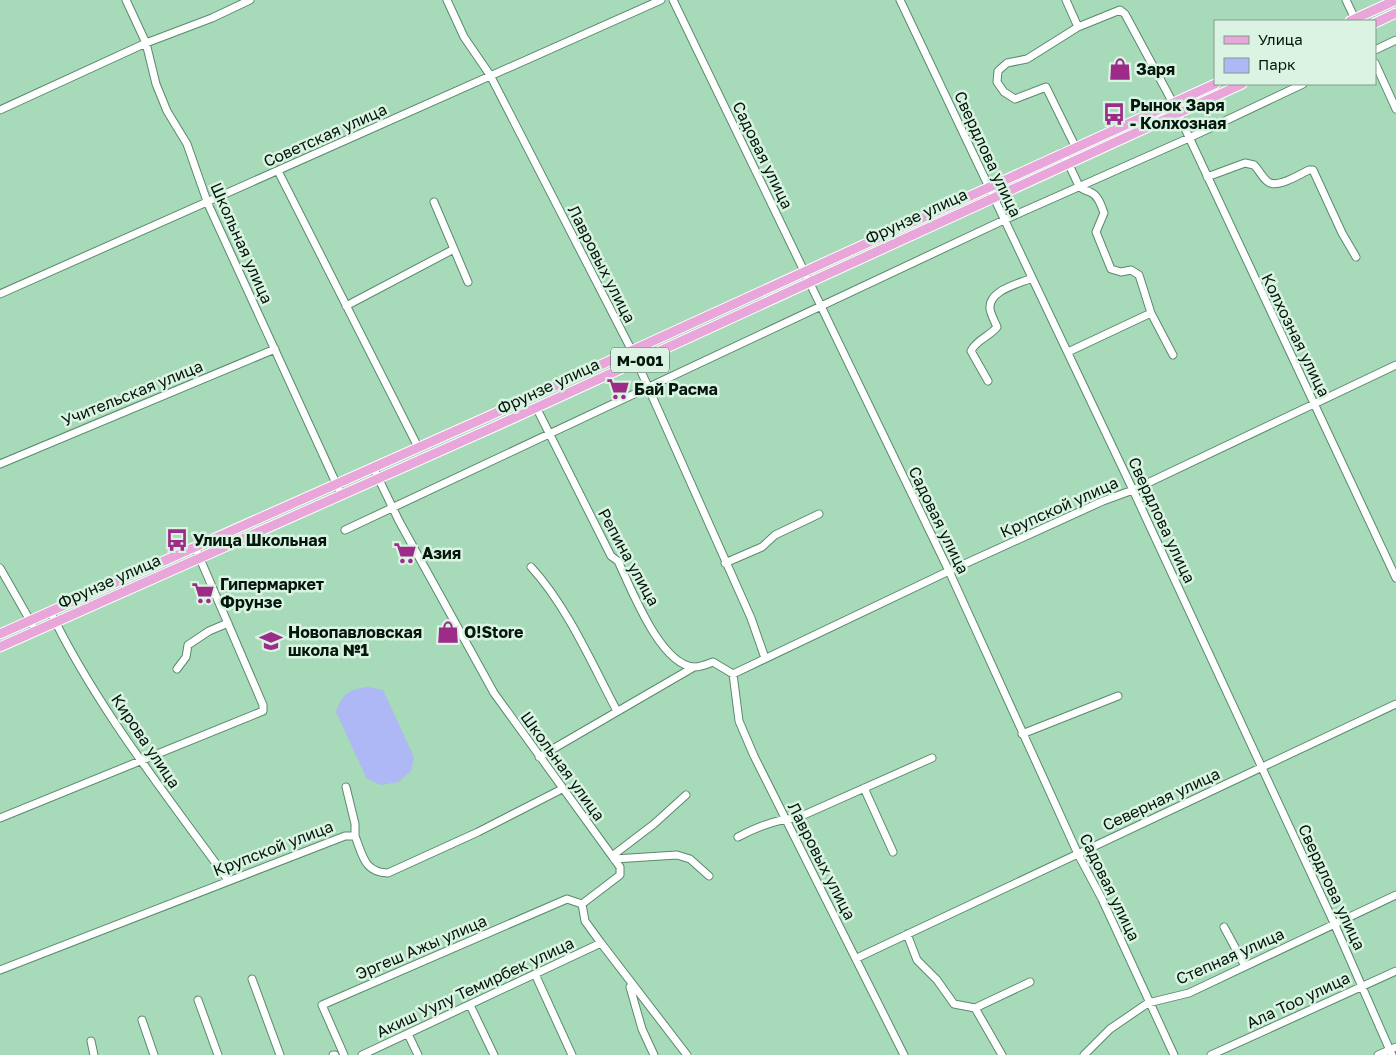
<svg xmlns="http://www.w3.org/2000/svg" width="1396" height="1055" font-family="'Golos Text',sans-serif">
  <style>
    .green { fill: #adb8f4 }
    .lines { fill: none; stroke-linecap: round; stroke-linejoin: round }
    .minor-casing { stroke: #5a8a6c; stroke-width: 9 }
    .major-casing { stroke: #fff; stroke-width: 11 }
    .minor { stroke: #fff; stroke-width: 7 }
    .major { stroke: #e9a6da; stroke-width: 9 }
    .labels { text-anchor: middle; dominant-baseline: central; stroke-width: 5; stroke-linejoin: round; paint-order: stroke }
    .shield { fill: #daf3e2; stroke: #44594c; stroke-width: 1 }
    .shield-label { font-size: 15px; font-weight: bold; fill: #04170c }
    .poi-label { font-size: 16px; font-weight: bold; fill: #04170c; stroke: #daf3e2; text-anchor: start }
    .street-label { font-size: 16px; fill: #04170c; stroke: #daf3e2 }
  </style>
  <rect width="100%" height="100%" fill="#a6dab8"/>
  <path class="green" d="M368 687 383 690 414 757 411 771 398 782 381 785 367 779 336 712C342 694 349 689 368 687Z"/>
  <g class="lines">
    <defs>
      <path id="minor" d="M126 0 146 43 156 84 167 111 187 144 208 204 341 494
        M447 0 464 37 490 75 632 351 751 618 765 658
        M673 0 949 571 1078 854 1102 899 1174 1055
        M900 0 1133 490 1334 923 1392 1055
        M1066 0 1078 27
        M1346 0 1356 21
        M1375 50 1396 40
        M1375 63 1396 109
        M0 110 146 43 212 18 250 0
        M1075 146 1046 87 1015 99 1004 92 997 82 998 71 1007 63 1027 59 1078 27 1120 10 1125 14 1173 103 1396 578
        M1063 152 1079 186C1083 190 1085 190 1090 192 1098 195 1101 205 1104 213L1096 232 1111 269 1121 272 1131 270 1139 275 1151 313
        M278 171 418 447
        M1207 177 1245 163 1254 165C1259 170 1262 177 1267 181 1276 190 1300 174 1309 170H1313L1342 233 1356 257
        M434 202 468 282
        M0 294 661 0
        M346 306 454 249
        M1068 352 1151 313 1173 355
        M988 381 971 351C976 340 989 337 997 327 995 322 991 315 990 309 988 290 1019 284 1032 278
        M536 407 611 556 618 561C631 588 660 665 694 667 700 667 708 664 713 662L733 674
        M0 464 275 349
        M373 467 399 521 494 693 620 867V875L582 904 585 921 601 943 687 1055
        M345 530 1004 220 1189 138 1303 84
        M725 563 762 547 775 535 819 514
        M531 567C567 606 592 664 617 711
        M0 568 36 631
        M50 611C97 708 165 793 228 880
        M177 669 186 657 188 645 209 631 228 623
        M733 674 949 571 1103 501 1133 490 1396 365
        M733 674 739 721 754 756 904 1055
        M1022 734 1118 696
        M539 757 694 667
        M346 787 355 824V836
        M864 788 893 852
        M0 818 263 711V705L195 547
        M738 837C757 827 776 819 797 818L932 758
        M612 856 654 824 686 795
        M614 859 677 855 690 859 709 876
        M1224 927 1245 966
        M907 934 917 960 937 980 954 1004 975 1008 1002 1055
        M857 958 1396 704
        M0 970 345 836H355C363 856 364 872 388 873L478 832 562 789
        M535 974 572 1055
        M252 979 280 1055
        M630 987 642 1029 654 1055
        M198 1000 218 1055
        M470 1005 494 1055
        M975 1008 1030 982
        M142 1020 154 1055
        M408 1034 418 1055
        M91 1041 94 1055
        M333 1055H335
        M344 1055 322 1005 567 899 582 904
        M362 1055 601 943
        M1084 1055 1110 1029 1148 1003 1189 993 1396 895
        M1211 1055 1396 971
        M1378 1055 1396 1047"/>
      <path id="major" d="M1350 21 1396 0
        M1375 23 1396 13
        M0 634 489 416 1215 84
        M0 647 494 427 1242 84"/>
    </defs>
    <use href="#minor" class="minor-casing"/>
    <use href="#major" class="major-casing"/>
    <use href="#minor" class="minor"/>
    <use href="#major" class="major"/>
  </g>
  <defs>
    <symbol id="shop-bare" viewBox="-9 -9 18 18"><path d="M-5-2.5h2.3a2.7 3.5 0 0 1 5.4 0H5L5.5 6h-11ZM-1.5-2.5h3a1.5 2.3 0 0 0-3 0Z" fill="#9d2b88" stroke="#daf3e2" stroke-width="2.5" paint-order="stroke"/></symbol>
    <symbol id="bus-bare" viewBox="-9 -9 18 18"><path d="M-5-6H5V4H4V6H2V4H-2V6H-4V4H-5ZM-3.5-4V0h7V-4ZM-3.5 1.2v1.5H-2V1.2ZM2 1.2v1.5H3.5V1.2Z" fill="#9d2b88" stroke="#daf3e2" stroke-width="2.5" paint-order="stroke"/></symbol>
    <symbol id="supermarket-bare" viewBox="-9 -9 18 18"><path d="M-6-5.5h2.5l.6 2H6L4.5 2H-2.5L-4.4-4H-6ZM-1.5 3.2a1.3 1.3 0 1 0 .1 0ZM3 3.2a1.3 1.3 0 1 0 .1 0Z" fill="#9d2b88" stroke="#daf3e2" stroke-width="2.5" paint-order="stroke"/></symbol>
    <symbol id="school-bare" viewBox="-9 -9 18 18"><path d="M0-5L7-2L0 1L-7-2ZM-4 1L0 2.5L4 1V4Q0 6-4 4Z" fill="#9d2b88" stroke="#daf3e2" stroke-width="2.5" paint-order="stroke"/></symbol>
  </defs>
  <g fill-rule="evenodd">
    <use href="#shop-bare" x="1104" y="53" width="32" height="32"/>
    <use href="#bus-bare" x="1098" y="98" width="32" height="32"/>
    <use href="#supermarket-bare" x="602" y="373" width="32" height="32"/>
    <use href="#bus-bare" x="161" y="524" width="32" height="32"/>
    <use href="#supermarket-bare" x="389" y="537" width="32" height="32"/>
    <use href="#supermarket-bare" x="187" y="577" width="32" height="32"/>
    <use href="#shop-bare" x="432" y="616" width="32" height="32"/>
    <use href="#school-bare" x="255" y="625" width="32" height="32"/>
  </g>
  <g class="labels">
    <rect class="shield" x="611" y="347.5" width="58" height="25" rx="4"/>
    <g class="shield-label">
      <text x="640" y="360">M-001</text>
    </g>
    <g class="poi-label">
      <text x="1136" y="69">Заря</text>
      <text x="1130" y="105">Рынок Заря<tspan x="1130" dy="18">- Колхозная</tspan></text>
      <text x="634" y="389">Бай Расма</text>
      <text x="193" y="540">Улица Школьная</text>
      <text x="422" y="553">Азия</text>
      <text x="220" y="584">Гипермаркет<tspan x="220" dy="18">Фрунзе</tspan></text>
      <text x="288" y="632">Новопавловская<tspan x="288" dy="18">школа №1</tspan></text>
      <text x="464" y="632">O!Store</text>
    </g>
    <g class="street-label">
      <text transform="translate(325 135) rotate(-24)">Советская улица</text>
      <text transform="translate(988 154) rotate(65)">Свердлова улица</text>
      <text transform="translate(763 155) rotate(64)">Садовая улица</text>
      <text transform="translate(916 216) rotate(-25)">Фрунзе улица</text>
      <text transform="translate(242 243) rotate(66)">Школьная улица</text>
      <text transform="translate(602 264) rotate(63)">Лавровых улица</text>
      <text transform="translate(1296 335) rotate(64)">Колхозная улица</text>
      <text transform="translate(548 386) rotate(-25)">Фрунзе улица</text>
      <text transform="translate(132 393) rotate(-22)">Учительская улица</text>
      <text transform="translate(1059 507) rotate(-24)">Крупской улица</text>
      <text transform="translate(939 520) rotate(64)">Садовая улица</text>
      <text transform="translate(1162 520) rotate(65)">Свердлова улица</text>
      <text transform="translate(629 557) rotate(61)">Репина улица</text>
      <text transform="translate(109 581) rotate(-24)">Фрунзе улица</text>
      <text transform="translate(146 741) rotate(56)">Кирова улица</text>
      <text transform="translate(563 766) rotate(54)">Школьная улица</text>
      <text transform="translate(1161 799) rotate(-25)">Северная улица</text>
      <text transform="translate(273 848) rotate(-21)">Крупской улица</text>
      <text transform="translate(822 861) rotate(63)">Лавровых улица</text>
      <text transform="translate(1110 887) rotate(64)">Садовая улица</text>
      <text transform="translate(1332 887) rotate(65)">Свердлова улица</text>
      <text transform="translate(421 947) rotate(-23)">Эргеш Ажы улица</text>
      <text transform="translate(1230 956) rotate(-24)">Степная улица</text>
      <text transform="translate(475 987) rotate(-25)">Акиш Уулу Темирбек улица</text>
      <text transform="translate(1298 1000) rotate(-25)">Ала Тоо улица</text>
    </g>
  </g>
  <rect x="1214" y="20" width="162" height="65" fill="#daf3e2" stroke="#849b8c"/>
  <rect x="1224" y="36" width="25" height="8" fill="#e9a6da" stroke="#849b8c"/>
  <text x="1258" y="45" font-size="15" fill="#04170c">Улица</text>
  <rect x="1224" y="58" width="25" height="15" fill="#adb8f4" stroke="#849b8c"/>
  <text x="1258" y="70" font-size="15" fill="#04170c">Парк</text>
</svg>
